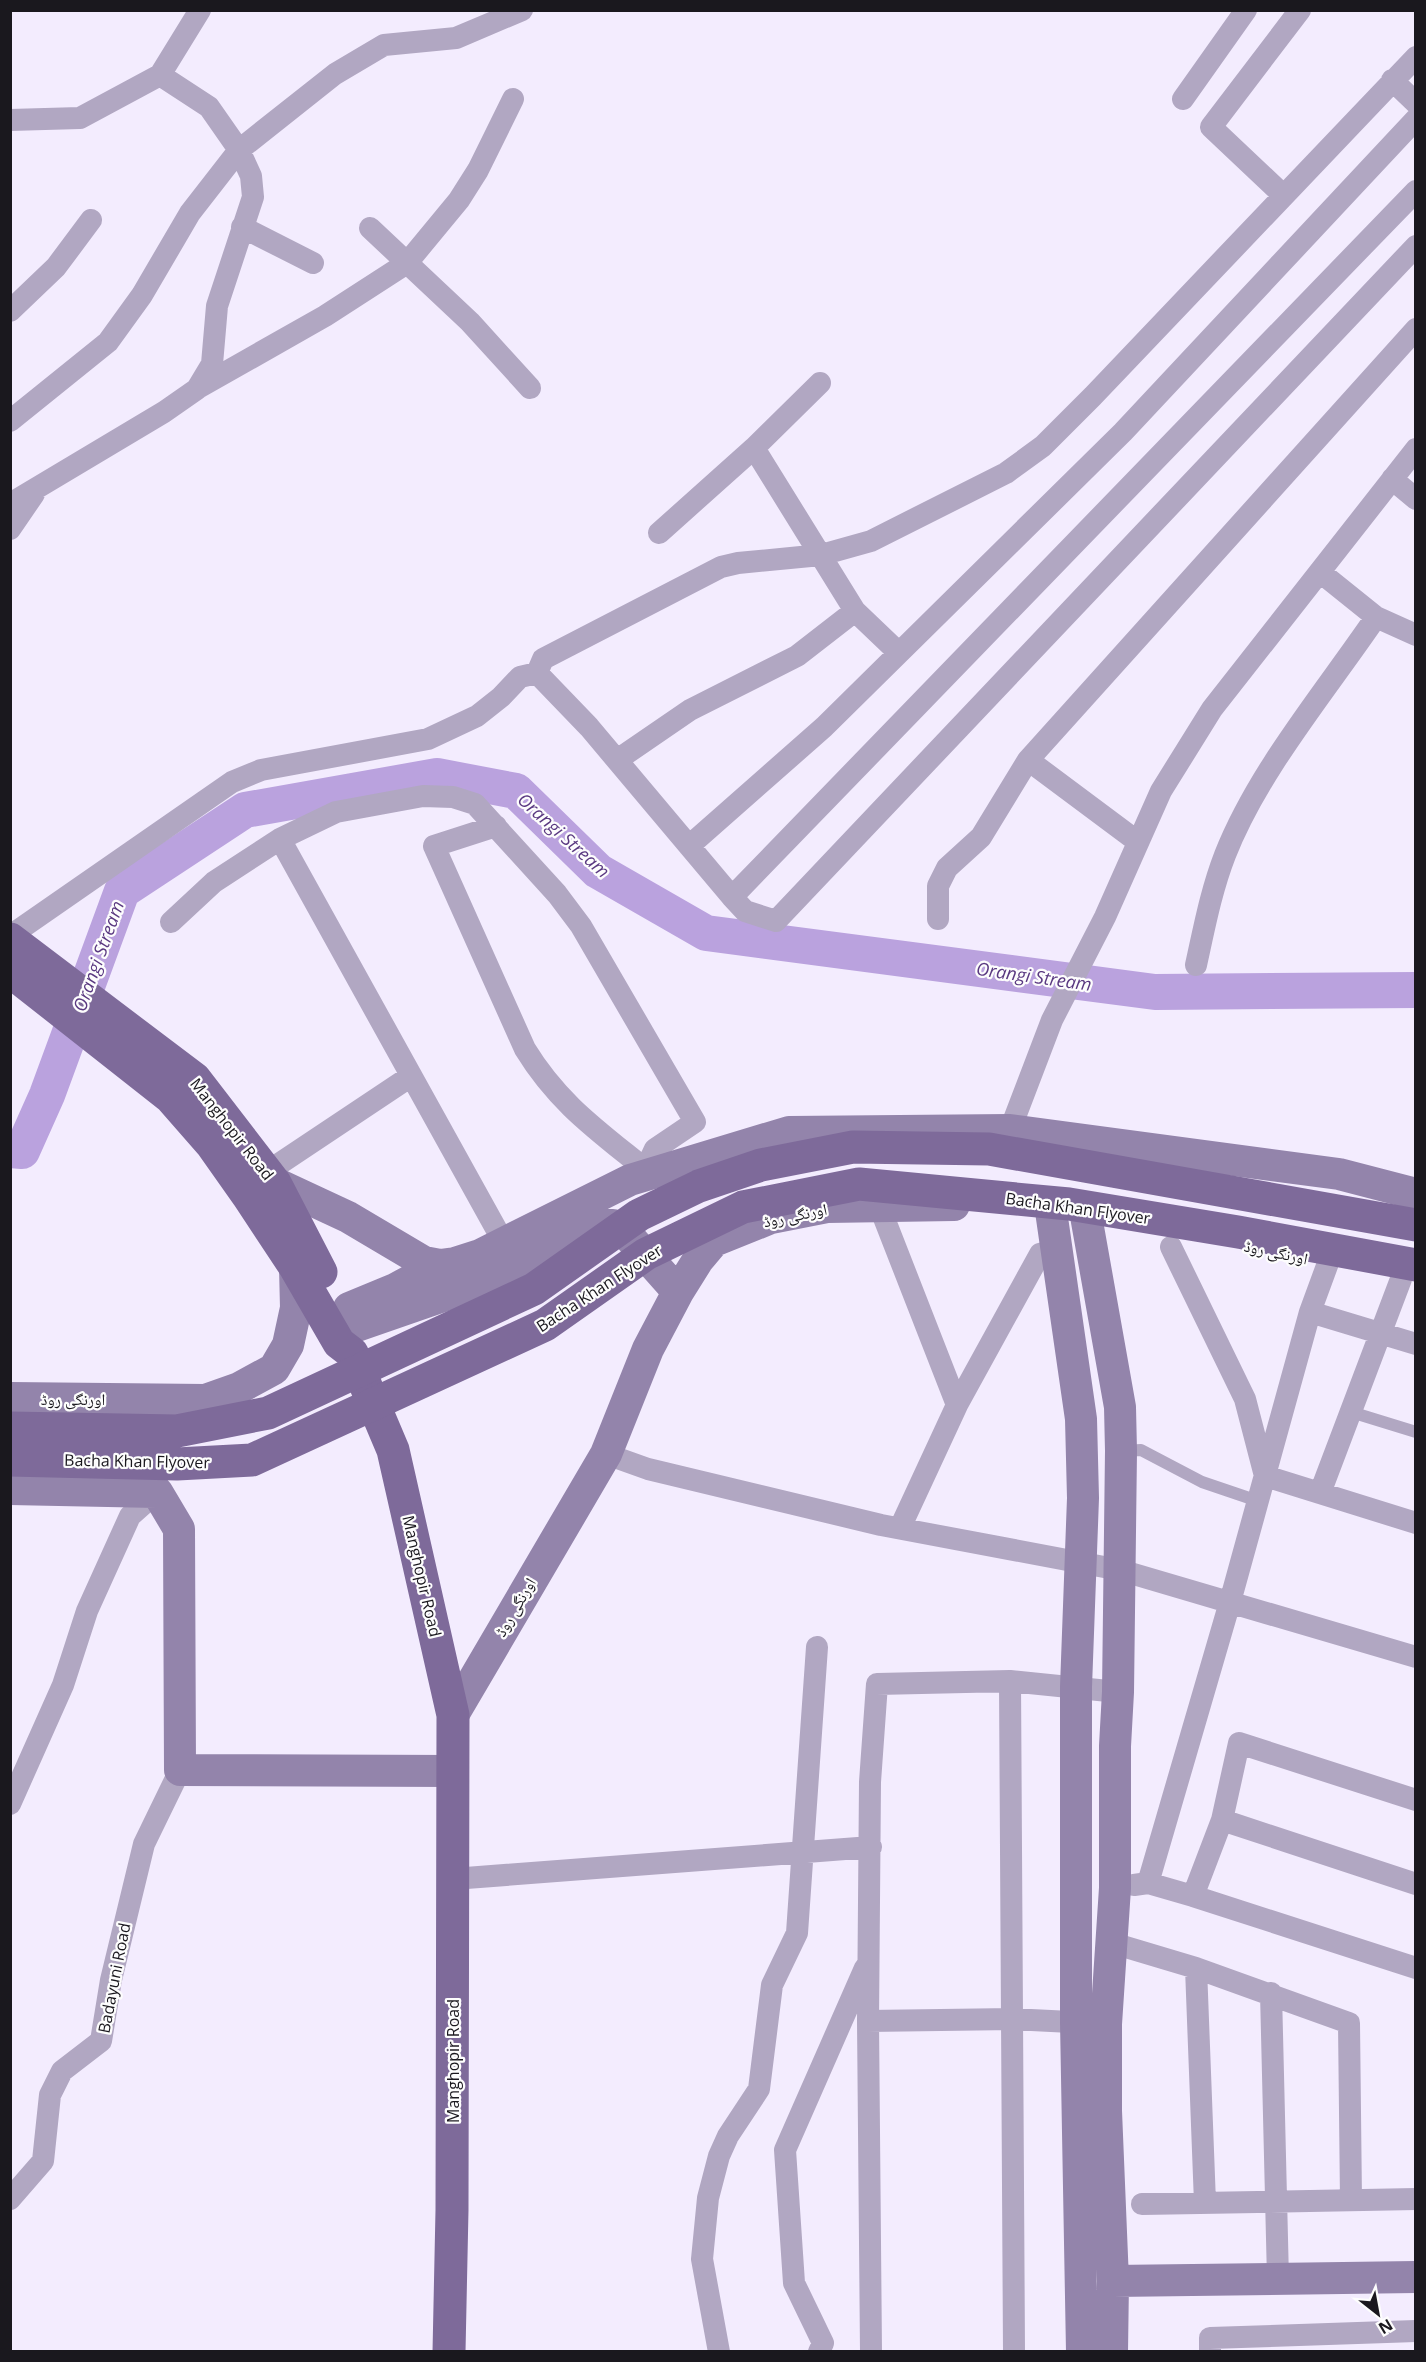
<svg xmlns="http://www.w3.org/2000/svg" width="1426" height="2362" font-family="'Open Sans','Noto Naskh Arabic',sans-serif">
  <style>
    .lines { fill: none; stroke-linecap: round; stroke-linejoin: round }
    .river { stroke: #baa2de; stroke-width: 36 }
    .lane { stroke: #b1a7c2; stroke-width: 12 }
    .street { stroke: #b1a7c2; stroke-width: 22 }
    .secondary { stroke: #9384ab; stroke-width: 32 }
    .primary { stroke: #7e6a9a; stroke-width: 33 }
    .primary-bridge { stroke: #7e6a9a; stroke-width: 33 }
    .labels { text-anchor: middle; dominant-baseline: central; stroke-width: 4.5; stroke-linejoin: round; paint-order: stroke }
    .street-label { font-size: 16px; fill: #1a181e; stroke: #fdfdfd }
    .water-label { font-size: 18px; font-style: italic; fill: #5a3981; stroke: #fdfdfd }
  </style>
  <rect width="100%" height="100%" fill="#f3ecfe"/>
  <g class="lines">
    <path class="river" d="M10 1150 22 1151 47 1095 122 891 245 810 437 776 516 791 598 871 706 933 1155 992 1416 990"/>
    <path class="lane" d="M1351 1412 1416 1432
      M1123 1451 1141 1450 1202 1482 1258 1501"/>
    <path class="street" d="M1392 80 1416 103
      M1183 99 1246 10
      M10 120 80 118 160 75 200 10
      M1283 195 1211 127 1300 10
      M242 227 313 263
      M370 228 470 322 530 388
      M10 311 56 267 91 220
      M198 388 325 316 407 263 459 200 478 170 513 99
      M10 421 108 342 142 295 190 213 239 150 335 74 384 45 456 38 522 10
      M754 448 855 611 899 653
      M1392 479 1416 499
      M10 504 164 412 197 389 212 364 217 306 253 197 251 176 239 150 209 107 160 75
      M10 529 34 494
      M659 533 754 448 820 383
      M1320 572 1376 617 1416 635
      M537 673 543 659 721 567 738 563 821 555 871 541 1006 473 1043 446 1093 396 1416 57
      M617 760 690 710 797 656 855 611
      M1028 760 1138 842
      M496 826 434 846 525 1049C558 1103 597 1130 645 1169
      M280 839 504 1243
      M689 846 824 727 1123 432 1416 119
      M732 897 1416 191
      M938 919V886L947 868 981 837 1028 760 1416 329
      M171 922 214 882 280 839 336 812 423 796 453 797 475 804 557 894 581 926 695 1122 655 1149 642 1177
      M10 936 232 782 261 770 428 739 477 716 501 697 520 677 537 673 589 727 732 897 745 911 776 921 1416 246
      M1196 965C1204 929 1211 891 1225 855 1258 771 1325 692 1376 617
      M1010 1130 1052 1020 1105 917 1161 791 1212 709 1416 449
      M267 1172 411 1076
      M884 1218 957 1405
      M1171 1247 1245 1399 1265 1476 1416 1523
      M1328 1263 1310 1312 1416 1344
      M606 1454 648 1469 881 1525 1120 1570 1416 1657
      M1320 1493 1401 1279
      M900 1528 957 1405 1040 1254 1055 1250
      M1010 1681 1014 2352
      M10 1804 63 1685 87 1611 130 1516 157 1492
      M1222 1820 1239 1743 1416 1800
      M453 1879 871 1847
      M1148 1883 1230 1602 1310 1312
      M1134 1885 1148 1883 1193 1896 1416 1968
      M1193 1896 1222 1820 1416 1884
      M1109 1942 1196 1968 1349 2023 1351 2200
      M1196 1968 1205 2203
      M1271 1993 1278 2279
      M868 2021 1013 2019 1091 2023
      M10 2199 43 2161 50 2095 62 2071 101 2041 111 1980 144 1844 180 1770
      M1142 2204 1416 2199
      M719 2352 702 2259 708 2198 719 2156 728 2136 759 2089 772 1985 797 1933 817 1647
      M819 2352 823 2343 794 2283 785 2150 865 1968
      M871 2352 868 2021 870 1782 877 1684 1010 1681 1118 1692
      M1210 2352V2338L1416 2331"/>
    <path class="secondary" d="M275 1183 348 1217 424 1262 440 1265 455 1263 480 1255 630 1180 789 1132 1010 1130 1339 1174 1416 1194
      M1051 1211 1081 1419 1083 1498 1076 1687V2022L1082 2352
      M1086 1216 1120 1407 1121 1451 1118 1692 1115 1746V1888L1106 2024V2111L1113 2281 1112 2352
      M349 1308 395 1289 440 1265
      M334 1334 458 1291 600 1225H613L624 1231 678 1292
      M10 1398 205 1400 239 1388 274 1369 288 1345 296 1308 295 1267
      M10 1489 157 1492 179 1529 180 1770 453 1771
      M453 1715 606 1454 648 1349 678 1292 698 1260 714 1241 771 1218 827 1207 954 1205
      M1113 2281 1416 2277"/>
    <path class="primary" d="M10 939 195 1079 275 1183 321 1272
      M10 971 170 1097 212 1145 248 1196 295 1267 339 1343 352 1353 393 1450 453 1715 452 2210 449 2352"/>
    <path class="primary-bridge" d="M10 1428 177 1431 268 1413 534 1289 639 1215 699 1186 761 1165 853 1147 989 1149 1416 1225
      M10 1460 177 1464 252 1460 545 1325 646 1254 743 1207 859 1184 1069 1204 1238 1232 1416 1265"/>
  </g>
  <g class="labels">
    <g class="street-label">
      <text transform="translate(232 1129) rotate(52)">Manghopir Road</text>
      <text transform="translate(1078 1208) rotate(8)">Bacha Khan Flyover</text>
      <text transform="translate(795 1215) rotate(-12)">اورنگی روڈ</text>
      <text transform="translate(1276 1252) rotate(12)">اورنگی روڈ</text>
      <text transform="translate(599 1288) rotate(-33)">Bacha Khan Flyover</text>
      <text x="73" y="1399">اورنگی روڈ</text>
      <text transform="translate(137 1461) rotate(1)">Bacha Khan Flyover</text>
      <text transform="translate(422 1576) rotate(77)">Manghopir Road</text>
      <text transform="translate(515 1607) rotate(-60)">اورنگی روڈ</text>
      <text transform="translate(114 1978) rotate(-79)">Badayuni Road</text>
      <text transform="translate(453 2061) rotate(-90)">Manghopir Road</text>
    </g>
    <g class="water-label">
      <text transform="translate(564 835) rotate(42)">Orangi Stream</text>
      <text transform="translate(98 956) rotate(-70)">Orangi Stream</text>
      <text transform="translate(1034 976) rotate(8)">Orangi Stream</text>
    </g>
  </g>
  <rect width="1426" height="2362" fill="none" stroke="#1a181e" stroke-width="24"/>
  <g transform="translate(1378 2314) rotate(149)" stroke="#fdfdfd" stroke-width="4.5" paint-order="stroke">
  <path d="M0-4.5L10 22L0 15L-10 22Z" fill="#1a181e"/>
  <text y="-9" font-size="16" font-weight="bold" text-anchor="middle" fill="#1a181e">N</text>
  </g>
</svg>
